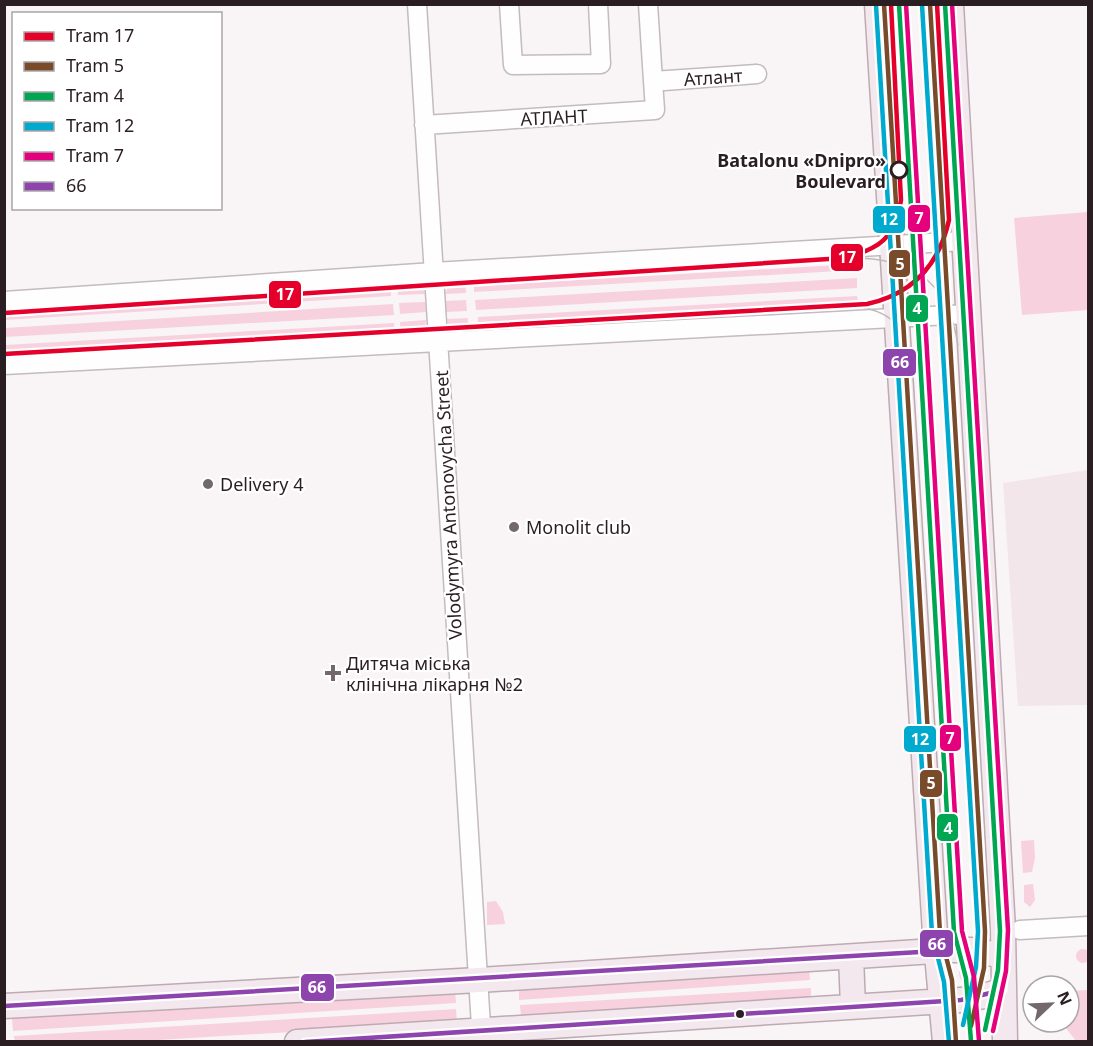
<svg xmlns="http://www.w3.org/2000/svg" width="1093" height="1046" font-family="'Noto Sans',sans-serif">
  <style>
    .built { fill: #f3e6ea }
    .green { fill: #f8d1de }
    .lines { fill: none; stroke-linecap: round; stroke-linejoin: round }
    .minor-casing { stroke: #c4bbbe; stroke-width: 21 }
    .major-casing { stroke: #bdabb2; stroke-width: 27 }
    .minor { stroke: #fefefe; stroke-width: 18 }
    .major { stroke: #f2e8ed; stroke-width: 24 }
    .tram { stroke: #bcbaba; stroke-width: 1.5 }
    .bus-1-casing { stroke: #fff; stroke-width: 9 }
    .bus-1 { stroke: #8e44ad; stroke-width: 4.5 }
    .tram-1-casing { stroke: #fff; stroke-width: 9 }
    .tram-2-casing { stroke: #fff; stroke-width: 9 }
    .tram-3-casing { stroke: #fff; stroke-width: 9 }
    .tram-4-casing { stroke: #fff; stroke-width: 9 }
    .tram-5-casing { stroke: #fff; stroke-width: 9 }
    .tram-1 { stroke: #e4002b; stroke-width: 4.5 }
    .tram-2 { stroke: #7a4b2a; stroke-width: 4.5 }
    .tram-3 { stroke: #00a651; stroke-width: 4.5 }
    .tram-4 { stroke: #00a9ce; stroke-width: 4.5 }
    .tram-5 { stroke: #e5007d; stroke-width: 4.5 }
    .stop-dot { fill: #fff; stroke: #2b1e22; stroke-width: 3 }
    .poi-dot { fill: #73696c; stroke: #fff; stroke-width: 2 }
    .bus-dot { fill: #2b1e22; stroke: #fff; stroke-width: 2 }
    .labels { text-anchor: middle; dominant-baseline: central; stroke-width: 4.5; stroke-linejoin: round; paint-order: stroke }
    .street-label { font-size: 18px; fill: #2b1e22; stroke: #fff }
    .stop-label { font-size: 18px; font-weight: bold; fill: #2b1e22; stroke: #fff; text-anchor: end }
    .poi-label { font-size: 18px; fill: #2b1e22; stroke: #fff; text-anchor: start }
    .line-badge { stroke: #fff; stroke-width: 2 }
    .badge-label { font-size: 16px; text-anchor: middle; font-weight: bold; fill: #fff }
  </style>
  <rect width="100%" height="100%" fill="#f9f5f6"/>
  <path class="built" d="M1088 470V705L1018 706 1003 483Z"/>
  <path class="green" d="M895 5H908L923 222H910Z
    M918 5H929L943 221 932 222Z
    M1088 212V310L1022 315 1014 218Z
    M856 264V270L474 292V286Z
    M857 278V288L476 310 475 300Z
    M465 279 466 293 445 294 449 285Z
    M413 281 423 288 425 294 398 295V282Z
    M391 282V296L5 320V306Z
    M857 296 858 301 478 324V317Z
    M466 300 467 311 446 312 445 301Z
    M425 302 426 312 400 314 399 303Z
    M393 304 394 315 5 337V328Z
    M468 318V332C457 332 448 332 447 319Z
    M426 320 424 334 401 337 400 322Z
    M394 323 395 337 5 359V345Z
    M953 336 988 919 976 920 940 337Z
    M930 338 963 921 949 922 916 339Z
    M1034 840 1035 858 1032 872 1023 873 1021 841Z
    M1033 884 1035 900 1030 907 1024 902V885Z
    M496 901 503 912 505 924 487 925V902Z
    M1076 956a7 7 0 1 1 14 0a7 7 0 1 1-14 0Z
    M959 973a12 12 0 1 1 24 0a12 12 0 1 1-24 0Z
    M809 968 810 980 519 1000V988Z
    M811 988V1000L521 1016 520 1005Z
    M455 990 456 1003 13 1031 12 1018Z
    M1088 990V1041H1076L1061 1022H1069V991Z
    M456 1009 457 1022 141 1041 15 1042 14 1036Z"/>
  <g class="lines">
    <defs>
      <path id="minor" d="M417 4 482 1042
        M509 4 513 65 601 64 598 4
        M648 4 653 81 757 74 664 81
        M424 125 655 110 653 81
        M4 301 434 272 964 241
        M4 365 968 314
        M1020 930 1088 926"/>
      <path id="major" d="M877 4 935 933 945 1042
        M951 4 1003 930 1005 1042
        M851 957 853 1006
        M4 1006 479 980 950 950H972L1003 956
        M297 1042 961 1000 985 996 1003 990"/>
    </defs>
    <use href="#minor" class="minor-casing"/>
    <use href="#major" class="major-casing"/>
    <use href="#minor" class="minor"/>
    <use href="#major" class="major"/>
    <path class="tram" d="M844 258C909 256 947 277 958 345
      M844 305C886 308 904 321 913 362"/>
    <defs>
      <path id="bus-1" d="M4 1006 937 951 877 4
        M305 1042 961 1000 1003 990V930L951 4"/>
    </defs>
    <use href="#bus-1" class="bus-1-casing"/>
    <use href="#bus-1" class="bus-1"/>
    <defs>
      <path id="tram-1" d="M4 313 844 258C880 249 895 238 901 200L891 4
        M4 354 867 304C913 294 939 265 949 220L937 4"/>
      <path id="tram-2" d="M884 4 940 933 952 980 956 1042
        M930 4 985 931 984 968 971 1026"/>
      <path id="tram-3" d="M899 4 954 932 966 978 971 1041
        M945 4 1000 931 998 970 985 1030"/>
      <path id="tram-4" d="M876 5 932 934 944 982 949 1042
        M922 5 978 931 976 967 963 1025"/>
      <path id="tram-5" d="M906 4 962 931 974 977 979 1041
        M952 4 1008 930 1006 971 993 1031"/>
    </defs>
    <use href="#tram-1" class="tram-1-casing"/>
    <use href="#tram-2" class="tram-2-casing"/>
    <use href="#tram-3" class="tram-3-casing"/>
    <use href="#tram-4" class="tram-4-casing"/>
    <use href="#tram-5" class="tram-5-casing"/>
    <use href="#tram-1" class="tram-1"/>
    <use href="#tram-2" class="tram-2"/>
    <use href="#tram-3" class="tram-3"/>
    <use href="#tram-4" class="tram-4"/>
    <use href="#tram-5" class="tram-5"/>
  </g>
  <circle class="stop-dot" cx="899" cy="170" r="8"/>
  <g class="poi-dot">
    <circle cx="208" cy="484" r="6"/>
    <circle cx="514" cy="527" r="6"/>
    <path d="M330 664h6v6h6v6h-6v6h-6v-6h-6v-6h6z"/>
  </g>
  <circle class="bus-dot" cx="740" cy="1014" r="5"/>
  <g class="labels">
    <g class="street-label">
      <text transform="translate(713 77) rotate(-4)">Атлант</text>
      <text transform="translate(554 117) rotate(-3)">АТЛАНТ</text>
      <text transform="translate(448 505) rotate(-93)">Volodymyra Antonovycha Street</text>
    </g>
    <g class="stop-label">
      <text x="886" y="160">Batalonu «Dnipro»<tspan x="886" dy="21">Boulevard</tspan></text>
    </g>
    <g class="poi-label">
      <text x="220" y="484">Delivery 4</text>
      <text x="526" y="527">Monolit club</text>
      <text x="346" y="663">Дитяча міська<tspan x="346" dy="21">клінічна лікарня №2</tspan></text>
    </g>
  </g>
  <g class="line-badge">
    <rect x="907" y="204" width="24" height="29" rx="6" fill="#e5007d"/>
    <rect x="872" y="205" width="34" height="29" rx="6" fill="#00a9ce"/>
    <rect x="830" y="243" width="34" height="29" rx="6" fill="#e4002b"/>
    <rect x="888" y="249" width="23" height="29" rx="6" fill="#7a4b2a"/>
    <rect x="268" y="280" width="34" height="29" rx="6" fill="#e4002b"/>
    <rect x="905" y="294" width="24" height="29" rx="6" fill="#00a651"/>
    <rect x="882" y="348" width="35" height="29" rx="6" fill="#8e44ad"/>
    <rect x="939" y="724" width="23" height="28" rx="6" fill="#e5007d"/>
    <rect x="903" y="725" width="34" height="28" rx="6" fill="#00a9ce"/>
    <rect x="919" y="769" width="24" height="29" rx="6" fill="#7a4b2a"/>
    <rect x="936" y="813" width="23" height="29" rx="6" fill="#00a651"/>
    <rect x="919" y="929" width="35" height="29" rx="6" fill="#8e44ad"/>
    <rect x="300" y="973" width="35" height="29" rx="6" fill="#8e44ad"/>
  </g>
  <g class="badge-label">
    <text x="919" y="224">7</text>
    <text x="889" y="225">12</text>
    <text x="847" y="263">17</text>
    <text x="900" y="270">5</text>
    <text x="285" y="300">17</text>
    <text x="917" y="314">4</text>
    <text x="900" y="368">66</text>
    <text x="950" y="744">7</text>
    <text x="920" y="745">12</text>
    <text x="931" y="789">5</text>
    <text x="948" y="834">4</text>
    <text x="937" y="950">66</text>
    <text x="317" y="993">66</text>
  </g>
  <rect width="1093" height="1046" fill="none" stroke="#2b1e22" stroke-width="12"/>
  <rect x="12" y="12" width="210" height="198" fill="#ffffff" stroke="#aaa5a7" stroke-width="1.5"/>
  <rect x="24" y="32" width="30" height="9" fill="#e4002b" stroke="#aaa5a7" stroke-width="1.5"/>
  <text x="66" y="42" font-size="18" fill="#2b1e22">Tram 17</text>
  <rect x="24" y="62" width="30" height="9" fill="#7a4b2a" stroke="#aaa5a7" stroke-width="1.5"/>
  <text x="66" y="72" font-size="18" fill="#2b1e22">Tram 5</text>
  <rect x="24" y="92" width="30" height="9" fill="#00a651" stroke="#aaa5a7" stroke-width="1.5"/>
  <text x="66" y="102" font-size="18" fill="#2b1e22">Tram 4</text>
  <rect x="24" y="122" width="30" height="9" fill="#00a9ce" stroke="#aaa5a7" stroke-width="1.5"/>
  <text x="66" y="132" font-size="18" fill="#2b1e22">Tram 12</text>
  <rect x="24" y="152" width="30" height="9" fill="#e5007d" stroke="#aaa5a7" stroke-width="1.5"/>
  <text x="66" y="162" font-size="18" fill="#2b1e22">Tram 7</text>
  <rect x="24" y="182" width="30" height="9" fill="#8e44ad" stroke="#aaa5a7" stroke-width="1.5"/>
  <text x="66" y="192" font-size="18" fill="#2b1e22">66</text>
  <g transform="translate(1051 1004) rotate(67)"><circle r="28" fill="#ffffff" stroke="#aaa5a7" stroke-width="1.5"/>
  <path d="M0-4.5L10 22L0 15L-10 22Z" fill="#73696c"/>
  <text y="-9" font-size="16" font-weight="bold" text-anchor="middle" fill="#2b1e22">N</text>
  </g>
</svg>
